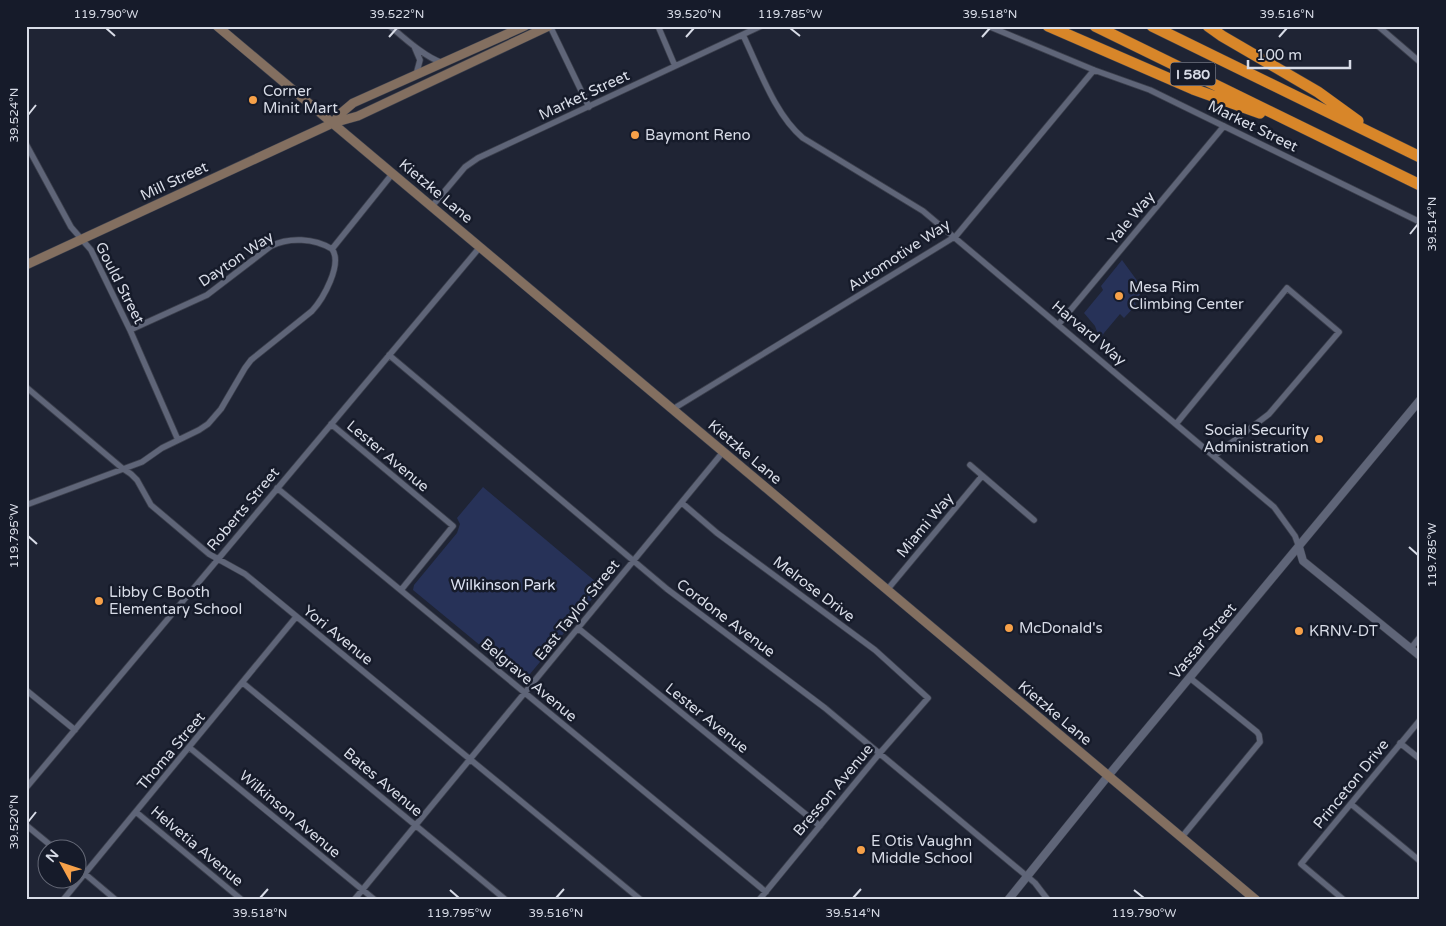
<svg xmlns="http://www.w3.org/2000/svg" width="1446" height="926" font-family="'Varela Round',sans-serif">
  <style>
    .green { fill: #273258 }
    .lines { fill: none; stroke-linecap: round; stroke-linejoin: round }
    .minor-casing { stroke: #3b3f4c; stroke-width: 7 }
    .tertiary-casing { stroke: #3b3f4c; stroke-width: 9 }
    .secondary-casing { stroke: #3b3f4c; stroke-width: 10 }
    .motorway-casing { stroke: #3b3f4c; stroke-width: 12 }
    .minor { stroke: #5f6578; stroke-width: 5.5 }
    .tertiary { stroke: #5f6578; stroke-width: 8 }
    .secondary { stroke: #836f60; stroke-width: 9 }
    .motorway { stroke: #d88629; stroke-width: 11 }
    .ticks { fill: none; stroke: #d8dce7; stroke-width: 2 }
    .poi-dot { fill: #f7a149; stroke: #161b2a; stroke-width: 2 }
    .labels { text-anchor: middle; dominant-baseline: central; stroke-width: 5; stroke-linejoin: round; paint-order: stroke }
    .shield { fill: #161b2a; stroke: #9ea2ae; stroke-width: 1 }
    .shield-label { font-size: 14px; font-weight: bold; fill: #d8dce7 }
    .poi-label { font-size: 15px; fill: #d8dce7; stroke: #161b2a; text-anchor: start }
    .street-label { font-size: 15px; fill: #d8dce7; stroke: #161b2a }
    .park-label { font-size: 15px; fill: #dde3f3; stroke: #161b2a }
    .neatline { fill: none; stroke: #d8dce7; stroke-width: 2 }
    .ticks-label { font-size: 12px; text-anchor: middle; fill: #d8dce7 }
  </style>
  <rect width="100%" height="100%" fill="#1f2434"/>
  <path class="green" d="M1122 260 1144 290 1134 301 1136 305 1124 318 1120 314 1104 333 1100 340 1095 326 1084 313 1103 290 1101 286Z
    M483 487 602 587 530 674 522 680 413 590 414 585 457 533 460 524 457 518Z"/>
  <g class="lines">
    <defs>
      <path id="minor" d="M390 26C404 38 426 58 443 63
        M550 26 589 107
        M658 26 675 66
        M988 26 1094 70 1150 90 1420 222
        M1378 26 1420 62
        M743 35C759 68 775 115 803 138L923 211 1274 507 1295 536 1299 547
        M414 46 420 60 416 75
        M26 144 71 227 91 250 130 330 178 440
        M433 205 465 167 478 158 761 26
        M332 249 393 173
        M1058 325 1224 126
        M130 330 207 295 271 246C289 237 314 238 332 249
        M389 355 667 589 825 708 1035 883 1048 900
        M26 387 122 468 131 474 137 480 151 505 209 554 245 574 641 900
        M673 409 956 236 1094 70
        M331 424 453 526 401 590
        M1176 424 1287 288 1339 332 1269 414 1214 456
        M970 465 1034 520
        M277 488 766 892
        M682 503 717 533 875 650 928 698 879 754 759 900
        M26 505 142 462 162 448 199 430 208 424 221 409 245 368 251 360 312 311C323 299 343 264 332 249
        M887 590 982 476
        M579 629 820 826
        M1411 648 1420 637
        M243 683 506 900
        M26 690 75 730
        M1400 743 1420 759
        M190 748 375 900
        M26 788 480 247
        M1351 804 1420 861
        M136 812 242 900
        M26 825 54 848
        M1181 838 1260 742 1259 735 1257 732 1190 678
        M78 868 116 900
        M63 900 296 617
        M354 900 723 452
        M1344 900 1301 864 1420 720"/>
      <path id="tertiary" d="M1299 547 1303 561 1420 656
        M1008 900 1108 776 1420 400"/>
      <path id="secondary" d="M217 26C564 316 908 610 1256 900
        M333 123 340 114 353 103 525 26
        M26 265 333 123 358 116 549 26"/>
      <path id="motorway" d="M1048 26 1193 89 1260 113
        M1095 26 1420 185
        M1152 26 1420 157
        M1208 26 1222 36 1318 92 1358 121"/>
    </defs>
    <use href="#minor" class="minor-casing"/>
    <use href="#tertiary" class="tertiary-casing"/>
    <use href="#secondary" class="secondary-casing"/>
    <use href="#motorway" class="motorway-casing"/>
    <use href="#minor" class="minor"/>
    <use href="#tertiary" class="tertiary"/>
    <use href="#secondary" class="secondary"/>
    <use href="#motorway" class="motorway"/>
  </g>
  <path class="ticks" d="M106 28 115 36M790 28 800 36M389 37 397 28M686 37 694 28M982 37 990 28M1279 37 1287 28M28 115 36 105M1410 234 1418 224M28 536 37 544M1409 547 1418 555M28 822 36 812M450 890 459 898M1134 890 1144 898M260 898 268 889M556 898 564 889M853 898 861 889"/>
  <g class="poi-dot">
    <circle cx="253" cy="100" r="5"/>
    <circle cx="635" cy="135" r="5"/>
    <circle cx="1119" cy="296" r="5"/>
    <circle cx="1319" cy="439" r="5"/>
    <circle cx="99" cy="601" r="5"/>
    <circle cx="1009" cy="628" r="5"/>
    <circle cx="1299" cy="631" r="5"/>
    <circle cx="861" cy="850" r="5"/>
  </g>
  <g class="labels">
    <rect class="shield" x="1170.5" y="62.5" width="45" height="23" rx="4"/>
    <g class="shield-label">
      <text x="1193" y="74">I 580</text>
    </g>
    <g class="poi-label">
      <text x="263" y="91">Corner<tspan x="263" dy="17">Minit Mart</tspan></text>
      <text x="645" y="135">Baymont Reno</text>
      <text x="1129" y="287">Mesa Rim<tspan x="1129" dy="17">Climbing Center</tspan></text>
      <text x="1309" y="430" text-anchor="end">Social Security<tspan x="1309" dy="17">Administration</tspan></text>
      <text x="109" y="592">Libby C Booth<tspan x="109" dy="17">Elementary School</tspan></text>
      <text x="1019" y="628">McDonald's</text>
      <text x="1309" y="631">KRNV-DT</text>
      <text x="871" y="841">E Otis Vaughn<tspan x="871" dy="17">Middle School</tspan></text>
    </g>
    <g class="street-label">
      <text transform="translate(584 95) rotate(-25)">Market Street</text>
      <text transform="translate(1253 126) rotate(26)">Market Street</text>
      <text transform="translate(174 181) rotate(-25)">Mill Street</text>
      <text transform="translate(436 191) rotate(40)">Kietzke Lane</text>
      <text transform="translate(1131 218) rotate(-50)">Yale Way</text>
      <text transform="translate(899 255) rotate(-33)">Automotive Way</text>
      <text transform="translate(236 259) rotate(-34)">Dayton Way</text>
      <text transform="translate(120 283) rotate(63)">Gould Street</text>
      <text transform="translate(1089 333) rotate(40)">Harvard Way</text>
      <text transform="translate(745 452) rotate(40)">Kietzke Lane</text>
      <text transform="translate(388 456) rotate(40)">Lester Avenue</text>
      <text transform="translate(243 509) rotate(-50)">Roberts Street</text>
      <text transform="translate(925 525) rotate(-50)">Miami Way</text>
      <text transform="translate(814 589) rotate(37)">Melrose Drive</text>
      <text transform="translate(577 610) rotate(-51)">East Taylor Street</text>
      <text transform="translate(726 618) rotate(37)">Cordone Avenue</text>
      <text transform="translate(338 635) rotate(39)">Yori Avenue</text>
      <text transform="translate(1203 641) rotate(-50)">Vassar Street</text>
      <text transform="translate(529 680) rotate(40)">Belgrave Avenue</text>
      <text transform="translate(1055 713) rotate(40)">Kietzke Lane</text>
      <text transform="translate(707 718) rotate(39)">Lester Avenue</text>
      <text transform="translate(171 751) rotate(-50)">Thoma Street</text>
      <text transform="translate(383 782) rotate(40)">Bates Avenue</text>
      <text transform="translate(1351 784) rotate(-51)">Princeton Drive</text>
      <text transform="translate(833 790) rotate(-50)">Bresson Avenue</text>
      <text transform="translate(290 814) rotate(40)">Wilkinson Avenue</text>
      <text transform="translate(197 846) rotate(40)">Helvetia Avenue</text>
    </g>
    <g class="park-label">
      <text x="503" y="585">Wilkinson Park</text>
    </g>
  </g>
  <rect width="1446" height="926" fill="none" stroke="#161b2a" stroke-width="55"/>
  <g transform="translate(62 864) rotate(310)"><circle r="24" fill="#161b2a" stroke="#646876"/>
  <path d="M0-4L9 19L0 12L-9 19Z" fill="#f7a149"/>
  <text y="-8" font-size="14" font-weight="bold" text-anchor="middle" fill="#d8dce7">N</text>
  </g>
  <path d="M1248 60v8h102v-8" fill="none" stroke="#d8dce7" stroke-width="2.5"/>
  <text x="1256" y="60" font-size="15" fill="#d8dce7" stroke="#161b2a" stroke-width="4" paint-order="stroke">100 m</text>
  <rect x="28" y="28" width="1390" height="870" class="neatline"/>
  <g class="ticks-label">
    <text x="106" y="18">119.790°W</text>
    <text x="397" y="18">39.522°N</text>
    <text x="694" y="18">39.520°N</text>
    <text x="790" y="18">119.785°W</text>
    <text x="990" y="18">39.518°N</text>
    <text x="1287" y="18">39.516°N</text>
    <text transform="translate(14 115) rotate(-90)" y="4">39.524°N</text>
    <text transform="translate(1432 224) rotate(-90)" y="4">39.514°N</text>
    <text transform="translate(14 536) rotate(-90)" y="4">119.795°W</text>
    <text transform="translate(1432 555) rotate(-90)" y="4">119.785°W</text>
    <text transform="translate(14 822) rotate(-90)" y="4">39.520°N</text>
    <text x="260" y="917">39.518°N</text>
    <text x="459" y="917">119.795°W</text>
    <text x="556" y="917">39.516°N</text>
    <text x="853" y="917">39.514°N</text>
    <text x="1144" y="917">119.790°W</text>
  </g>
</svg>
